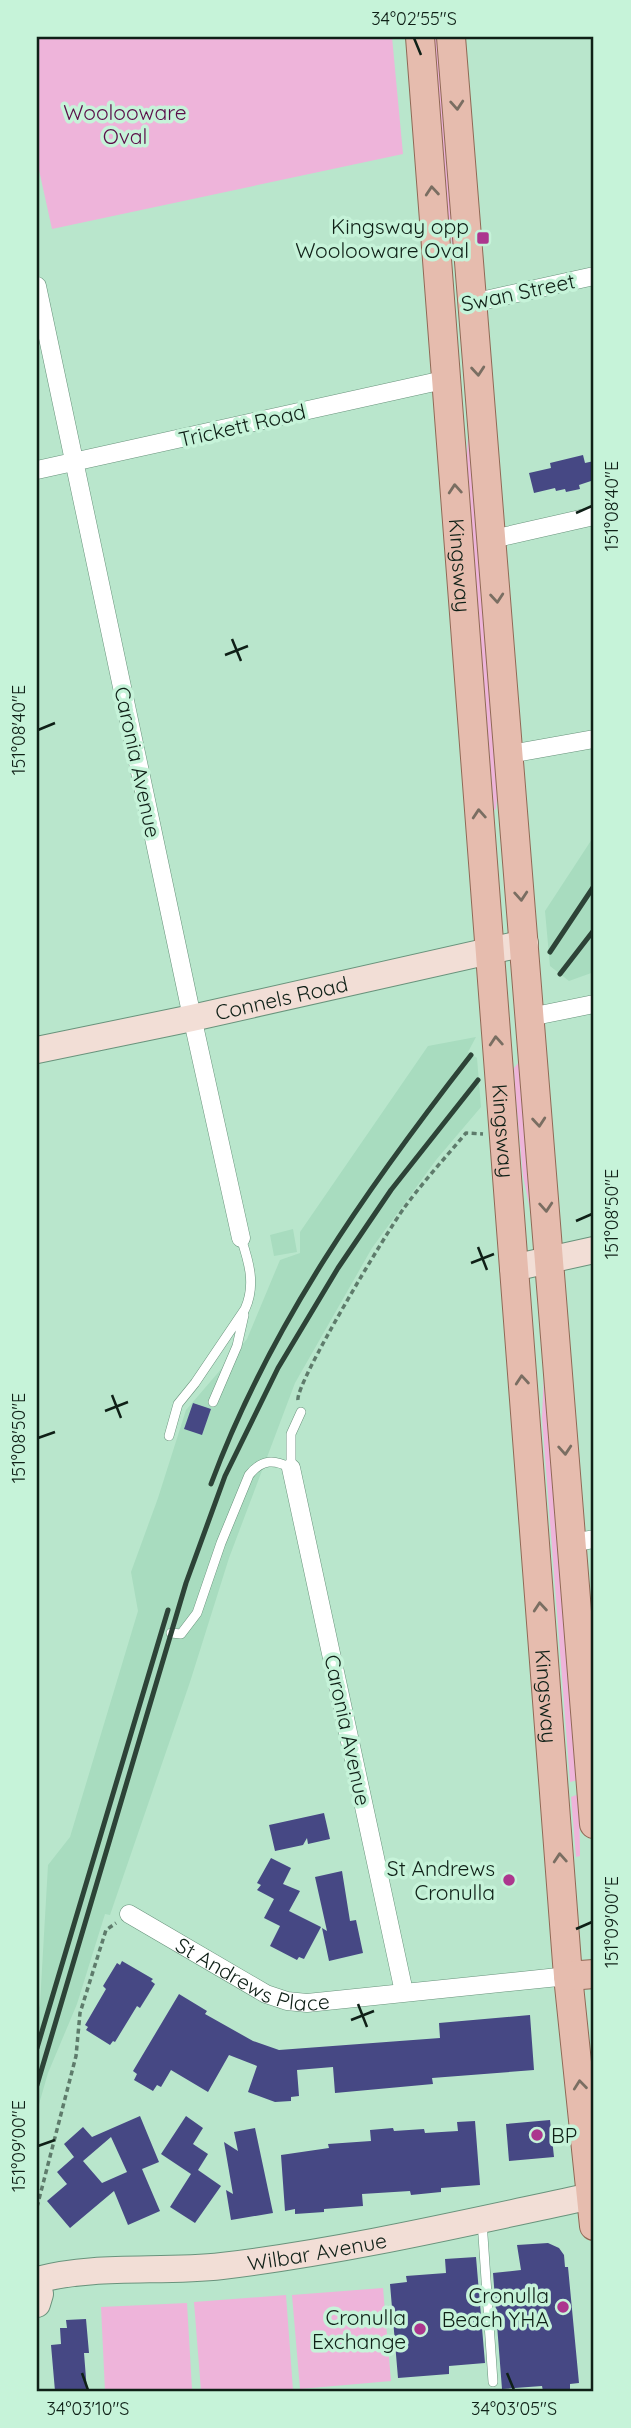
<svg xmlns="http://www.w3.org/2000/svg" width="631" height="2428" font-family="Quicksand,sans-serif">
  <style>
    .built { fill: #a8dcbf }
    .green { fill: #eeb4da }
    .building { fill: #464884; fill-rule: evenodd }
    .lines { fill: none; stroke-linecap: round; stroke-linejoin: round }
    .lane-casing { stroke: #69937c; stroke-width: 10 }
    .street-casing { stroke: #69937c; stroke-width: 19 }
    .secondary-casing { stroke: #69937c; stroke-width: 28 }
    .primary-casing { stroke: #906956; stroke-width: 30 }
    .path { stroke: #5e7b6b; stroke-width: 3.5; stroke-dasharray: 5 3.5; stroke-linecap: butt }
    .lane { stroke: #fff; stroke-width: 9 }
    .street { stroke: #fff; stroke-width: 18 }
    .secondary { stroke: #f2ded6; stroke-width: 26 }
    .primary { stroke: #e6bcae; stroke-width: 28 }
    .rail { stroke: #2d4337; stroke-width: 5 }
    .oneway { stroke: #7a6e62 }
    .ticks { fill: none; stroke: #0f2017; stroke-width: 2.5 }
    .poi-dot { fill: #ac368e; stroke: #c6f3d9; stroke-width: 2.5 }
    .labels { text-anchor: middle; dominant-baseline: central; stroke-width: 7; stroke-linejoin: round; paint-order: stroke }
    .park-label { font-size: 21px; fill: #5a0c48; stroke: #c6f3d9 }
    .poi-label { font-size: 21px; fill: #0f2017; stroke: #c6f3d9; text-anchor: end }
    .street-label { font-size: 21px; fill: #0f2017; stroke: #c6f3d9 }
    .neatline { fill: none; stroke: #0f2017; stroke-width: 2.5 }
    .ticks-label { font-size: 18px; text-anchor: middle; fill: #0f2017 }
  </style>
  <rect width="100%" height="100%" fill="#b9e6cc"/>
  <path class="built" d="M594 836V972L569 981 550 966 545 911Z
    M476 1037 468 1052 477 1058 481 1107 436 1160 372 1248 295 1383 229 1558 190 1682 110 1915 105 1914 77 2004 48 2073 37 2111V2016L40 2004 48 1865 70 1837 138 1611 131 1572 158 1498 186 1410 247 1339 280 1260 300 1253V1232L428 1046Z
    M293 1229 297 1252 274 1256 270 1235Z"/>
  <path class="green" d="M37 37H392L403 154 52 229 37 161Z
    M433 37H442L458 260 455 261 446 210Z
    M469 422 498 788 496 809 494 810 466 467Z
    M520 1061 532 1214H531L523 1176 515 1090 514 1068Z
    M544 1371 546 1372 578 1780 570 1782 542 1418Z
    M576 1795 579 1798 580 1856 576 1857 571 1797Z
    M383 2288 391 2381 300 2389 292 2295Z
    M286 2295 293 2390 201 2391 194 2302Z
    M187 2303 192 2389 105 2391 101 2307Z"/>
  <path class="building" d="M583 455 585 463 594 461V480L579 485 580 489 566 492 565 489 556 491 555 488 534 493 529 473 551 468 550 463Z
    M193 1403 211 1409 202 1435 184 1429Z
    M324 1813 330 1839 308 1844 307 1838 303 1845 275 1851 269 1825Z
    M271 1858 291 1868 283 1884 300 1891 289 1911 321 1927 304 1959 299 1957 297 1960 270 1946 280 1926 264 1918 274 1899 257 1890 261 1885 257 1883Z
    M342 1871 350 1921 356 1920 363 1953 329 1961 322 1928 327 1931 315 1877Z
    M122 1961 153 1979 151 1981 155 1984 140 2008 137 2006 115 2042 113 2041 110 2045 86 2030 88 2027 85 2025 106 1989 103 1986 117 1963 120 1965Z
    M179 1994 207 2011 205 2014 253 2041 279 2050 440 2038 439 2023 530 2015 534 2070 432 2078 433 2084 335 2093 333 2067 297 2070 299 2096 291 2097V2101L275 2102 248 2092 257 2066 229 2055 208 2092 171 2070 161 2087 157 2085 153 2091 134 2080 137 2074 133 2071Z
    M140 2116 159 2162 142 2169 160 2211 128 2225 114 2191 70 2228 47 2201 67 2184 57 2172 74 2157 64 2144 83 2127 92 2137ZM111 2137 127 2172 102 2183 83 2161Z
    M186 2116 203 2128 193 2144 208 2154 198 2170 221 2186 195 2223 170 2207 191 2174 161 2154Z
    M550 2120 554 2157 509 2161 506 2124Z
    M475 2121 480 2185 441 2188V2192L411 2195 410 2191 362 2194 363 2206 324 2209V2212L295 2214V2209L285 2211 281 2155 329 2148 328 2144 371 2141 370 2130 393 2128 394 2131 424 2129 425 2133 458 2131 457 2122Z
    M255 2128 273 2213 231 2220 226 2190 233 2194 224 2142 238 2151 234 2132Z
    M548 2243 559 2248 564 2255 565 2267H568L579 2383 570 2384V2391H543L542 2386 502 2389 493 2273 521 2270 517 2245Z
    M476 2257 485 2363 449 2366V2374L398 2378 390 2284 407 2282 406 2276 446 2273 445 2259Z
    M86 2319 89 2353H84L87 2391H55L51 2345 61 2344 60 2328H67L66 2320Z"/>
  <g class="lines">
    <defs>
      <path id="lane" d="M213 1402 237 1346 244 1315
        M169 1436 178 1404 195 1383 245 1309C256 1285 249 1262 241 1238
        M291 1468V1434L301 1412
        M171 1633 181 1634 197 1613 221 1543 249 1475C262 1459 274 1459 291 1468
        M482 2221 493 2382"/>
      <g id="street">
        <path d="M37 286 189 1003 241 1238"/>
        <path d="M472 303 594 276"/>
        <path d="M37 470 448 379"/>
        <path d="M493 539 594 516"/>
        <path d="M510 754 594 739"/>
        <path d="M530 1017 594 1004"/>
        <path d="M291 1468 404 1992"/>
        <path d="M572 1543 594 1539"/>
        <path id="s1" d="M129 1914 266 1994 287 2001 307 2003 568 1976"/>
      </g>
      <g id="secondary">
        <path id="s2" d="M37 1050 192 1018 525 943"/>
        <path d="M513 1268 594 1250"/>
        <path id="s3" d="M37 2280C97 2264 160 2273 222 2266 346 2251 469 2222 592 2196"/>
        <path d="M37 2281 40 2294 37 2304"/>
      </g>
      <g id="primary">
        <path id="s4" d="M420 37 568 1976 594 2226"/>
        <path d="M451 37 594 1824"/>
        <path d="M568 1976 594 1974"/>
      </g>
    </defs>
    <use href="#lane" class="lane-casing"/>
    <use href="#street" class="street-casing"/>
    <use href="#secondary" class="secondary-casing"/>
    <use href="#primary" class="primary-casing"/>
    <path class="path" d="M298 1400C295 1384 388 1230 404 1208 423 1182 445 1158 466 1133L483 1134
      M37 2207 76 2056 80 2013 106 1930 116 1923"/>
    <use href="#lane" class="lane"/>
    <use href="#street" class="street"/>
    <use href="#secondary" class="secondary"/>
    <use href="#primary" class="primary"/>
    <path class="rail" d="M550 952 594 886
      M560 974 594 930
      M211 1484C270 1325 368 1187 471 1055
      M37 2048 168 1610
      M37 2085 186 1583 225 1476 278 1368 338 1268 391 1190 478 1080"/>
  </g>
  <defs><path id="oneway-chevron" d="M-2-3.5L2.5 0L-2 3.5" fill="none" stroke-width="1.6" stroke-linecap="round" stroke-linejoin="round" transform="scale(1.75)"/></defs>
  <g class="oneway">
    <use href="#oneway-chevron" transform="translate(457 105) rotate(86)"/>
    <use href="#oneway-chevron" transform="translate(432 191) rotate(-95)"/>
    <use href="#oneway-chevron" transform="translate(478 371) rotate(85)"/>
    <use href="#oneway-chevron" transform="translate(455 489) rotate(-94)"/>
    <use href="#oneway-chevron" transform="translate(497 598) rotate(85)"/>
    <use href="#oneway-chevron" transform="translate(479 814) rotate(-94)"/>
    <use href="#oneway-chevron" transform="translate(521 896) rotate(86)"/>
    <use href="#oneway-chevron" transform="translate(496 1041) rotate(-94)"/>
    <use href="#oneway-chevron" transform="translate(539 1122) rotate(85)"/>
    <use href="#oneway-chevron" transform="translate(546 1207) rotate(86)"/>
    <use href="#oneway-chevron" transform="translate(522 1380) rotate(-95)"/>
    <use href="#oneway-chevron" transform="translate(565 1450) rotate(86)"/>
    <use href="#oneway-chevron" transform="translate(540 1607) rotate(-95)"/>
    <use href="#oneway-chevron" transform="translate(560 1858) rotate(-94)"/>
    <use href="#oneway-chevron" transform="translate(580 2085) rotate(-96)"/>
  </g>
  <path class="ticks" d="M414 38 421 55M576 513 592 506M232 639 241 661M225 655 248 646M38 730 55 723M576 1221 592 1214M478 1247 487 1270M471 1263 494 1254M112 1395 121 1418M105 1411 128 1402M38 1438 55 1432M576 1929 592 1922M358 2004 367 2027M351 2020 374 2011M38 2146 55 2140M82 2373 88 2390M507 2373 514 2390"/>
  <g class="poi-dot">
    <rect x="476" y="231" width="14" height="14" rx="3.5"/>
    <circle cx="509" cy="1880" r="7"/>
    <circle cx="537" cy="2135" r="7"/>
    <circle cx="563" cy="2307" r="7"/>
    <circle cx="420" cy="2329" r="7"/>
  </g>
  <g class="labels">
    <g class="park-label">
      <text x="125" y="112">Woolooware<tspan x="125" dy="24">Oval</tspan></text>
    </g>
    <g class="poi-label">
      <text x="469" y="226">Kingsway opp<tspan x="469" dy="24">Woolooware Oval</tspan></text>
      <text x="495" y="1868">St Andrews<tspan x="495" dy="24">Cronulla</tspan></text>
      <text x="551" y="2135" text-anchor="start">BP</text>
      <text x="549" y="2295">Cronulla<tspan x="549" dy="24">Beach YHA</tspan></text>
      <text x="406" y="2317">Cronulla<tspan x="406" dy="24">Exchange</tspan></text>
    </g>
    <g class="street-label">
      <text transform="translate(518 292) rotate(-12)">Swan Street</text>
      <text transform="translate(242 425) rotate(-13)">Trickett Road</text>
      <text stroke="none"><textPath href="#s4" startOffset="530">Kingsway</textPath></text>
      <text transform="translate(138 762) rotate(78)">Caronia Avenue</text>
      <text stroke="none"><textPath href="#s2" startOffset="250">Connels Road</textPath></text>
      <text stroke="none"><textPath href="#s4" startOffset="1097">Kingsway</textPath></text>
      <text stroke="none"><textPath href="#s4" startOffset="1664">Kingsway</textPath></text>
      <text transform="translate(348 1730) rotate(78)">Caronia Avenue</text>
      <text stroke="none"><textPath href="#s1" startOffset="140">St Andrews Place</textPath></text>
      <text stroke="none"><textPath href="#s3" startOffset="282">Wilbar Avenue</textPath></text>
    </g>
  </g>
  <rect width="631" height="2428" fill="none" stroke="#c6f3d9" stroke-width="77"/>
  <rect x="38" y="38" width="554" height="2352" class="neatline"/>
  <g class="ticks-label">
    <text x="414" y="25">34°02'55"S</text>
    <text transform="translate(612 506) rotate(-90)" y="6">151°08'40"E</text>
    <text transform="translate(19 730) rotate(-90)" y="6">151°08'40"E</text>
    <text transform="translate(612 1214) rotate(-90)" y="6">151°08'50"E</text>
    <text transform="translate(19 1438) rotate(-90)" y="6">151°08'50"E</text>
    <text transform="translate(612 1922) rotate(-90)" y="6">151°09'00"E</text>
    <text transform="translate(19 2146) rotate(-90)" y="6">151°09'00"E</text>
    <text x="88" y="2415">34°03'10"S</text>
    <text x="514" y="2415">34°03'05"S</text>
  </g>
</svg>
